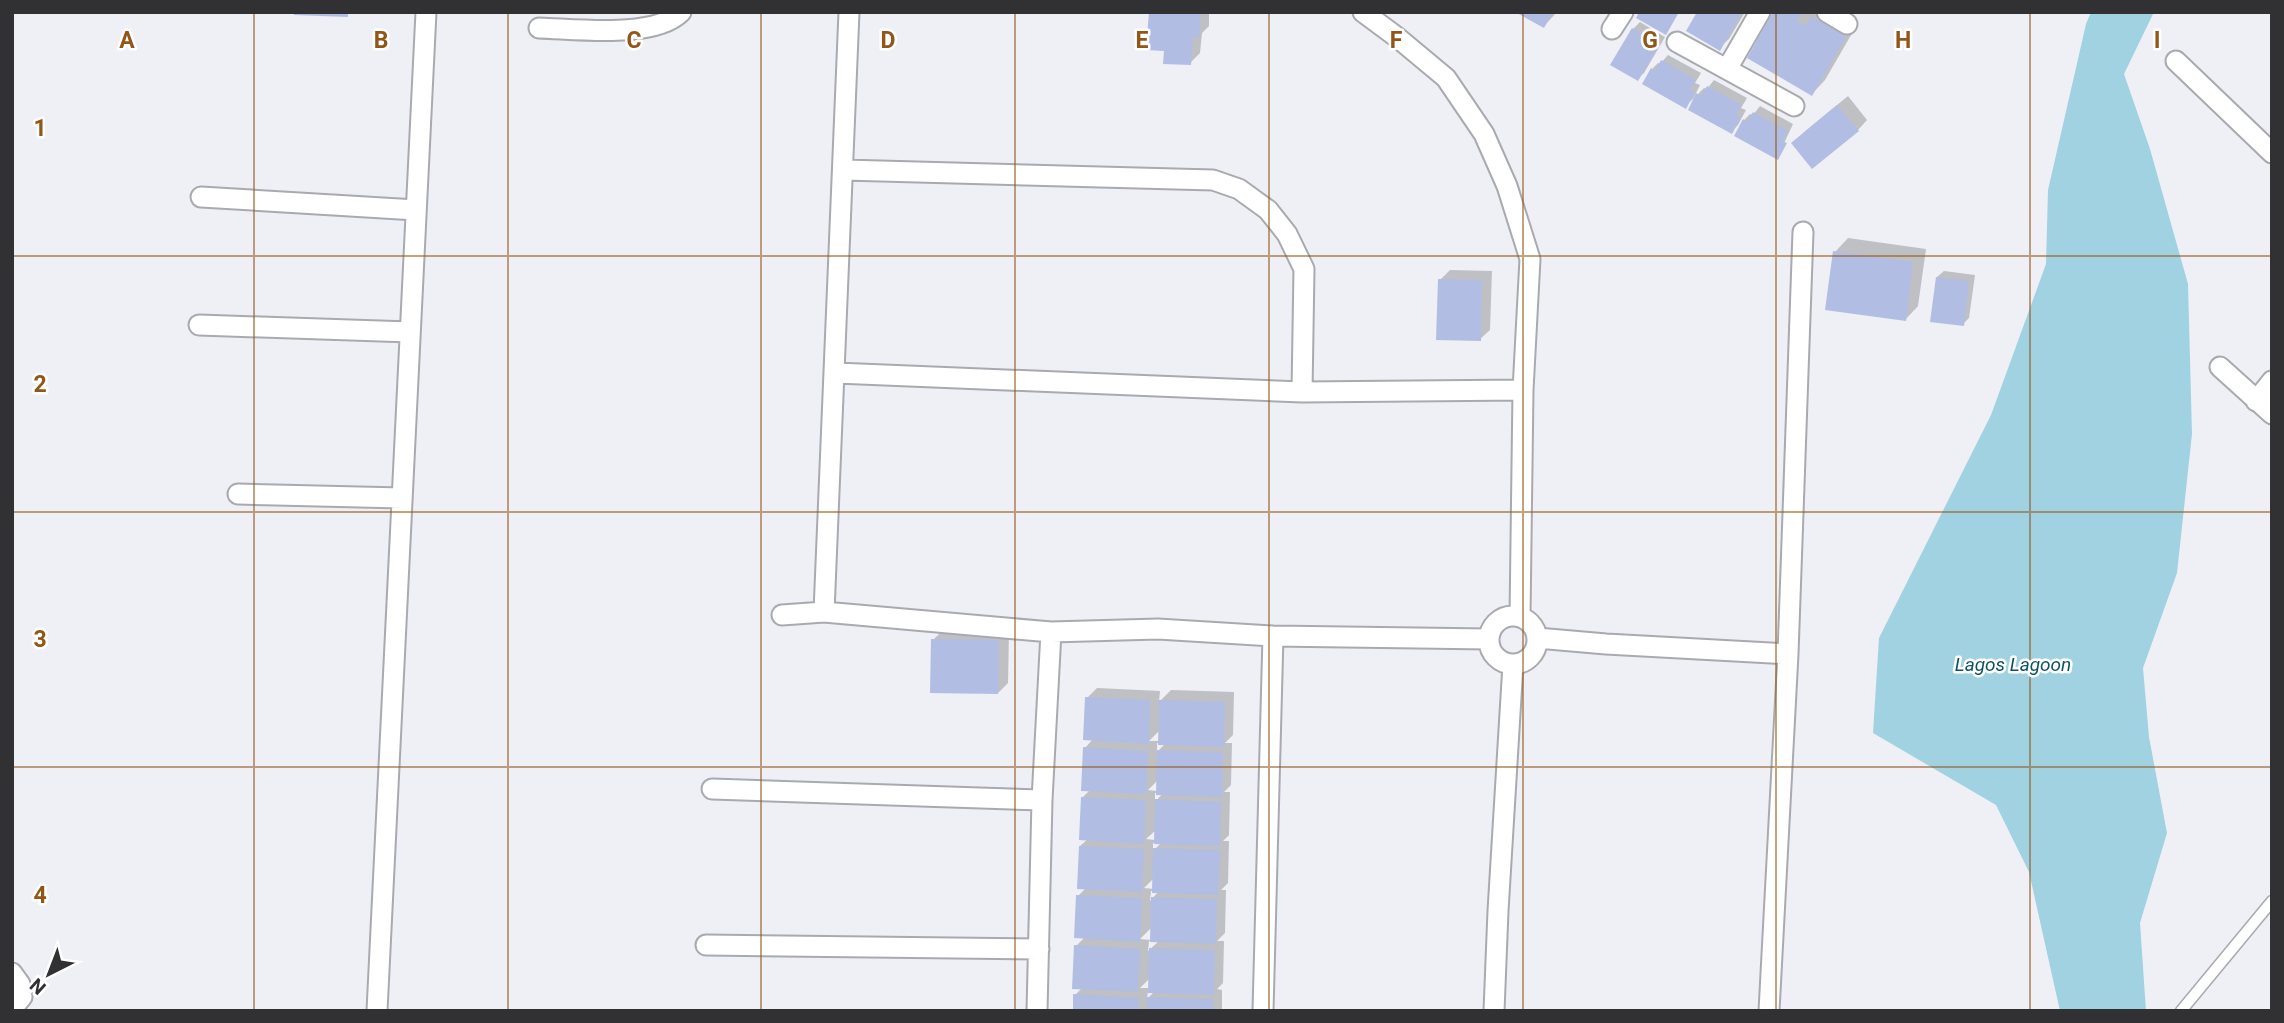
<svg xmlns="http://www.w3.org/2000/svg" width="2284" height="1023" font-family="Roboto,sans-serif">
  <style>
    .water { fill: #a0d2e2 }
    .shadow { fill: #0003; fill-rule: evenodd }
    .building { fill: #b2bde3 }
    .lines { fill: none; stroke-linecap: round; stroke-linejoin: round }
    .service-casing { stroke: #a9aaaf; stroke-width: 13 }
    .minor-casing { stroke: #a9aaaf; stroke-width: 23 }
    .service { stroke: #fff; stroke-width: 10 }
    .minor { stroke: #fff; stroke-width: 19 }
    .grid { fill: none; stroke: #925617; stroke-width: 2; stroke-opacity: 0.55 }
    .labels { text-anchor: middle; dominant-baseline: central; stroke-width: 5; stroke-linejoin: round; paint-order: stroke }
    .water-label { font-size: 19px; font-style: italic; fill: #0f5263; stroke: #fff }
    .grid-label { font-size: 23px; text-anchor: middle; font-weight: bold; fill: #925617; stroke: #fff; stroke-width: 5; stroke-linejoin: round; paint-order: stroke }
  </style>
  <rect width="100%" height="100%" fill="#eef0f5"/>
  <path class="water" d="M2091 12H2154L2124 74 2150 149 2188 284 2192 434 2177 573 2143 668 2149 737 2167 833 2140 923 2146 1011H2060L2029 872 1996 805 1873 733 1879 638 1991 415 2046 264 2048 190 2086 24Z"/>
  <path class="shadow" d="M1150 12H1209V26L1202 33 1200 53 1190 63 1166 49Z
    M1519 12H1557L1544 26Z
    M1699 12H1745L1729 39 1719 48Z
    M1775 12H1840L1858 23 1825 80 1812 94Z
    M1640 22 1665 37 1644 73 1637 79 1612 64 1633 29Z
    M1668 55 1701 73 1695 83 1700 85 1693 99 1685 106 1652 69 1658 63 1660 64Z
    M1714 80 1747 98 1741 108 1746 110 1738 125 1731 132 1696 96 1704 88 1707 89Z
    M1848 96 1867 120 1858 130 1803 133Z
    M1760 106 1793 124 1780 152H1782L1777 157 1744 120 1750 114 1753 115Z
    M1848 238 1926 249 1918 306 1905 320 1835 252Z
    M1450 270 1492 271 1490 330 1480 339 1440 280Z
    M1944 271 1975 275 1969 318 1963 324 1937 277Z
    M943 630 1009 631 1008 683 998 693 933 640Z
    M1097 688 1160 691 1159 702 1171 690 1234 692 1233 735 1225 743H1232L1231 785 1224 792H1230L1229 835 1223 841H1229L1228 883 1221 890H1226L1225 933 1217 941H1224L1223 983 1217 989 1222 990V1011H1074L1075 995 1082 988 1076 946 1085 937 1078 896 1086 888 1080 846 1088 839 1082 798 1090 790 1085 748 1093 739 1087 698ZM1160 730V741H1149ZM1157 743H1166L1157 752ZM1158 780 1157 791 1148 790ZM1155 793H1163L1155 802ZM1156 830 1155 840 1146 839ZM1153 843H1161L1153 851ZM1154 878V889L1144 888ZM1151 891H1159L1150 901ZM1152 927V940L1140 939ZM1149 941H1159L1148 951ZM1150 978V988H1140ZM1148 991H1155L1147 999Z"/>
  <path class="building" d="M294 12H348V17L294 15Z
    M1149 12H1201L1199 38 1193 37 1191 65 1163 64 1164 51 1146 50Z
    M1515 12H1553L1544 28Z
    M1639 12H1679L1666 35 1636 18Z
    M1697 12H1742L1720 51 1686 31Z
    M1773 12H1802L1797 21 1806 26 1811 16 1846 37 1812 96 1747 58Z
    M1632 28 1660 44 1638 81 1610 65Z
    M1661 60 1696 80 1690 90 1695 92 1686 109 1642 84 1651 68 1655 71Z
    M1707 86 1742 105 1736 115 1741 117 1732 134 1688 110 1696 93 1701 96Z
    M1837 105 1859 131 1812 169 1791 143Z
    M1753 112 1788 131 1782 141 1787 143 1778 160 1734 136 1743 119 1747 122Z
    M1833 251 1913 262 1906 321 1825 310Z
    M1936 277 1969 281 1964 326 1930 322Z
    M1438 279 1482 280 1481 341 1436 340Z
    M931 639 999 640 998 694 930 693Z
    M1085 697 1150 700 1149 744 1083 740Z
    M1159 700 1225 702 1224 747 1158 745Z
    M1083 747 1148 751 1146 794 1081 791Z
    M1157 750 1223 752 1222 797 1156 795Z
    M1081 797 1146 800 1144 844 1079 840Z
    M1155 799 1221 802 1220 846 1154 844Z
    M1079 846 1144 849 1142 892 1077 889Z
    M1153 848 1220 850 1218 895 1152 893Z
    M1076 895 1142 898 1140 942 1074 938Z
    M1151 897 1217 899 1216 944 1150 942Z
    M1074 945 1140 949 1138 992 1072 989Z
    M1149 948 1215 950 1214 995 1148 993Z
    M1073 994 1139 998 1138 1011H1073Z
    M1147 997 1213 999V1011H1147Z"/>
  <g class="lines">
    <defs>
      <path id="service" d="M2181 1011 2272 901"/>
      <path id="minor" d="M1827 12 1847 24
        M539 28C577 29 654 39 681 12
        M1612 29 1623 12
        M1677 42 1794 106
        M2176 61 2272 153
        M1727 69 1760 12
        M844 170 1213 180 1239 189 1268 210 1287 234 1304 269 1302 392
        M201 197 416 210
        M199 325 410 332
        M2220 367 2272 414
        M836 373 1302 392 1523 390 1530 259 1507 186 1484 134 1446 78 1398 38 1363 12
        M2256 401 2272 381
        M238 494 402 498
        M824 612 849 12
        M782 615 824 612 1051 632 1158 629 1273 636 1489 639
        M1489 640a24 24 0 1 1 48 0a24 24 0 1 1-48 0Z
        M1520 617 1523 390
        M1537 638 1606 644 1788 654 1803 232
        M712 789 1042 800
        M706 945 1039 949
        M12 973 20 984 22 997 12 1009
        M377 1011 426 12
        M1037 1011 1042 800 1051 632
        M1263 1011 1273 636
        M1494 1011 1498 911 1513 664
        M1769 1011 1788 654"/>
    </defs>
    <use href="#service" class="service-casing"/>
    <use href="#minor" class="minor-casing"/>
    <use href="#service" class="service"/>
    <use href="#minor" class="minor"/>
  </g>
  <path class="grid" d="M254 12V1011M508 12V1011M761 12V1011M1015 12V1011M1269 12V1011M1523 12V1011M1776 12V1011M2030 12V1011M12 256H2272M12 512H2272M12 767H2272"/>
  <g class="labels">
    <g class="water-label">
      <text x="2013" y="664">Lagos Lagoon</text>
    </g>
  </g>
  <g class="grid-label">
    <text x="127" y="48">A</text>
    <text x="381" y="48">B</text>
    <text x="634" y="48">C</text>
    <text x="888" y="48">D</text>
    <text x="1142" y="48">E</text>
    <text x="1396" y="48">F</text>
    <text x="1650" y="48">G</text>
    <text x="1903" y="48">H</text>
    <text x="2157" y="48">I</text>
    <text x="40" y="136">1</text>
    <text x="40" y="392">2</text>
    <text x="40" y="647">3</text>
    <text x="40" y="903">4</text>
  </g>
  <rect width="2284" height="1023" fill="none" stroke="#313133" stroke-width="28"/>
  <g transform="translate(49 974) rotate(222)" stroke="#ffffff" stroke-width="5" paint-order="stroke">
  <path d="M0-5L12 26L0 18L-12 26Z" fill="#313133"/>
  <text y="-10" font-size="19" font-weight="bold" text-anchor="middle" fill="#313133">N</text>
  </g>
</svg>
